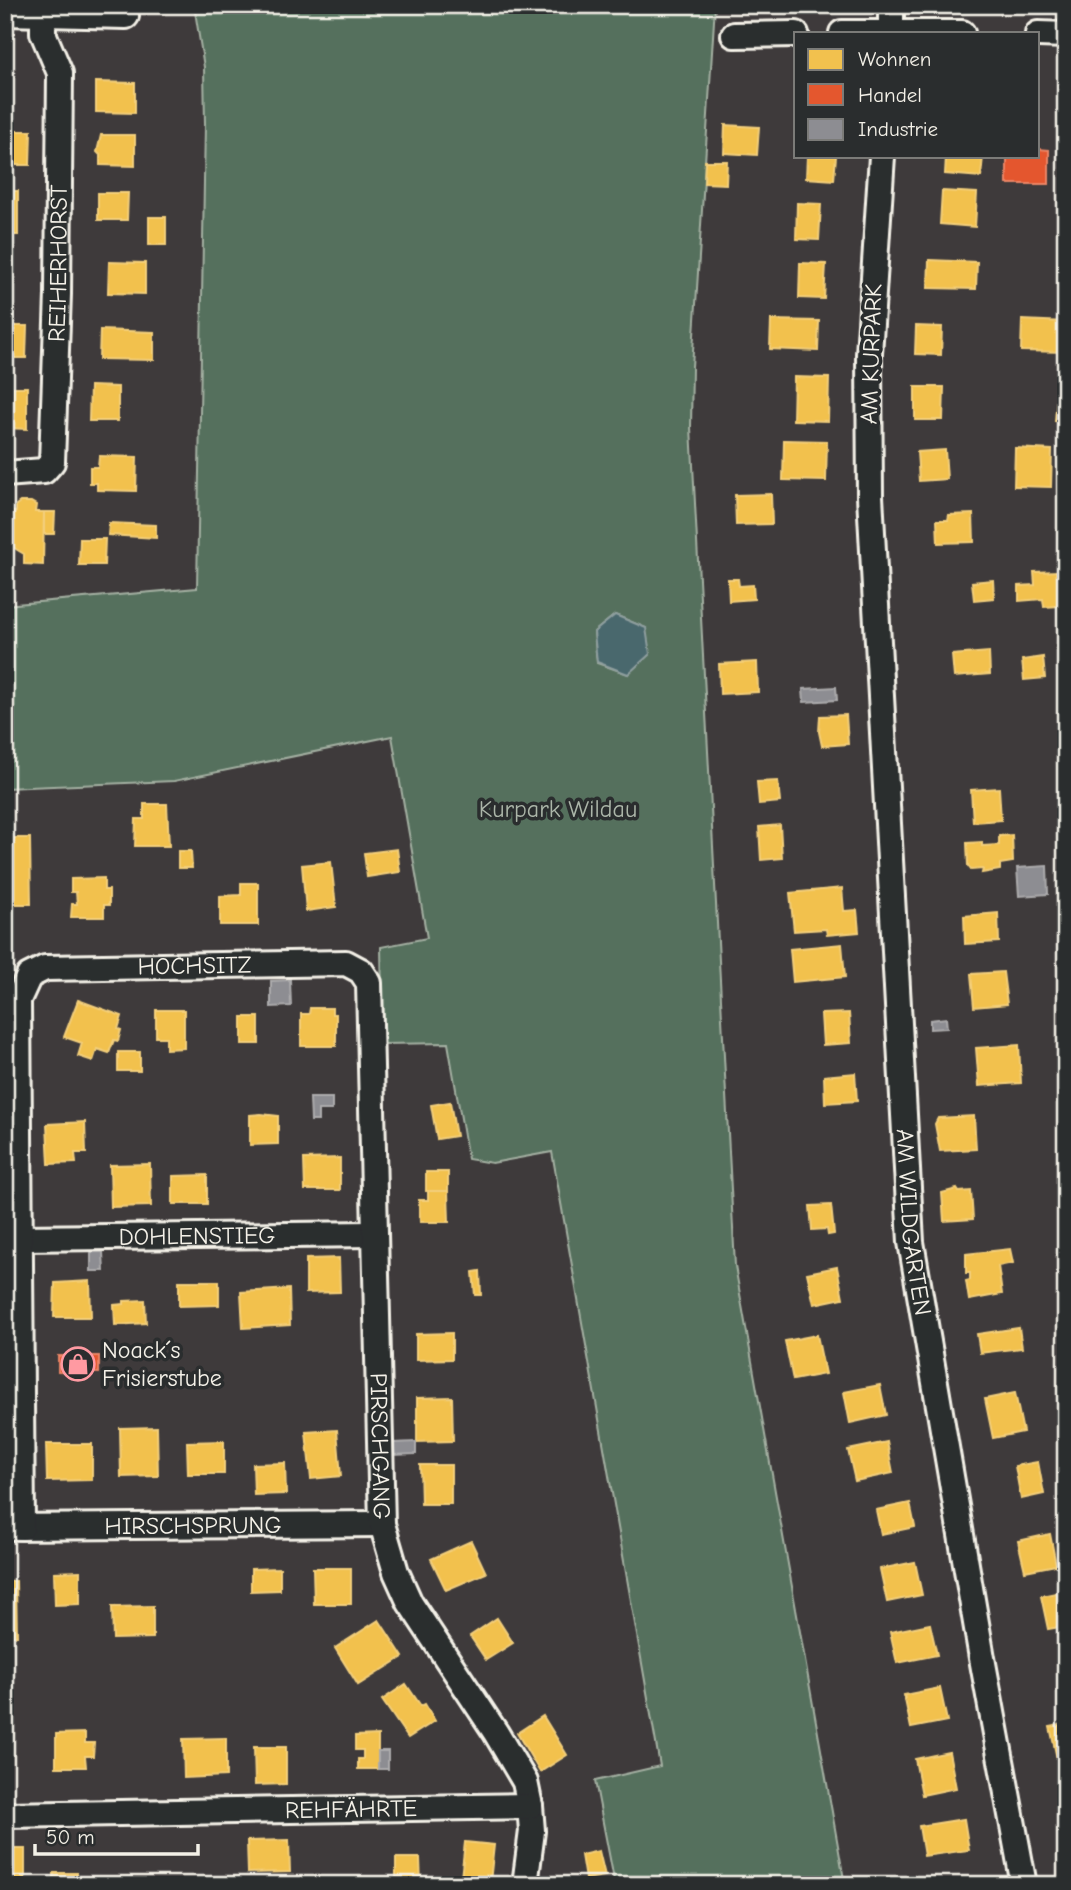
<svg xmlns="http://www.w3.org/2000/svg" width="1071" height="1890" font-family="'Comic Neue',sans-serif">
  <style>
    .green { fill: #546f5d; stroke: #a4b0a2; stroke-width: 2; fill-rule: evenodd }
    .water { fill: #4a676d; stroke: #8e9e9e; stroke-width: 2 }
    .homes { fill: #f2c14e; stroke: #f3cf7c; stroke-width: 2 }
    .shops { fill: #e4572e; stroke: #e98566; stroke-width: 2 }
    .industry { fill: #8d8d92; stroke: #acabac; stroke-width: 2 }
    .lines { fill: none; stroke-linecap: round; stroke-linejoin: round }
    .minor-casing { stroke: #f4f1e8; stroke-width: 30 }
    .minor { stroke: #2a2d2e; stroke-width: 24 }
    .labels { text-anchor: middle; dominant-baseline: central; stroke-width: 7; stroke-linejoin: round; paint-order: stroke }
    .street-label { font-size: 24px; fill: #f4f1e8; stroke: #2a2d2e }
    .park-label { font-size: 24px; fill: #acb6a9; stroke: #2a2d2e }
    .poi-label { font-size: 24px; fill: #f4f1e8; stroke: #2a2d2e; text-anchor: start }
  </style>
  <rect width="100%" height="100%" fill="#3e3a3b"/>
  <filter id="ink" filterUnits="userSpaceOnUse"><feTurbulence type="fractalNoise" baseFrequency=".0143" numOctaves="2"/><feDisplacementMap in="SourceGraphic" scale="14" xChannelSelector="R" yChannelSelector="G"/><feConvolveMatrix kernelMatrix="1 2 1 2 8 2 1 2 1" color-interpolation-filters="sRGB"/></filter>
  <g filter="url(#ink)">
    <path class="green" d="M194 5H715L692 367 691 427 735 1266 845 1885H615L595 1781 660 1766 552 1152 492 1163 468 1159 448 1043 383 1044 381 947 427 938 392 736 174 781 5 788V605L197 588 205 124 204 67ZM615 615 646 628 628 674 597 663 594 632Z"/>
    <path class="water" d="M615 615 646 628 650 654 628 674 597 662 594 632Z"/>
    <path class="homes" d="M96 82 135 83V113L96 112Z
      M725 125 759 127 757 155 724 153Z
      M5 131H31L30 165H5Z
      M101 135H135V166L100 165V155L97 152Z
      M807 156H836L834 180 806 178Z
      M946 156H983L981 177 945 174Z
      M705 161H727L726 184 704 183Z
      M5 191H18V235H5Z
      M942 191 977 193 975 227 940 224Z
      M98 193H128L127 220H98Z
      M797 203 821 204 819 240 796 239Z
      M149 217H166V245H149Z
      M929 260 977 262 976 289 928 288Z
      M109 262 145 263V294L108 293Z
      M800 263 826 264 824 299 799 298Z
      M771 320 819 321 818 351 770 349Z
      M1022 320 1066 322V352L1021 351Z
      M5 326H27L26 358H5Z
      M916 326 942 327 941 355 915 354Z
      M100 330 154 332V360L99 359Z
      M794 377 829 378 828 421 793 420Z
      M90 386 118 387V421H89Z
      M5 387H27V429L5 428Z
      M915 387H944L943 420H915Z
      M1057 398H1066V422L1055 421Z
      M784 440 827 441 826 481 783 480Z
      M1015 448 1052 450 1051 487 1014 486Z
      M945 450 947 479 919 481 917 452Z
      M99 456 137 457 136 491 97 490V483H90V467H98Z
      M771 494 772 524 736 525 735 495Z
      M20 502H31L36 505 35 512H44L43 565 24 564V554L6 543 7 511 16 512V505Z
      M44 512H55L54 534H44Z
      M973 514 974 542 938 543 937 520H948L949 515Z
      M109 523 156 525V538L108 535Z
      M80 539H105L104 565H79Z
      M1058 571 1059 580 1066 578V589H1060L1061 598H1058L1059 606 1044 607 1043 599 1019 601V586L1035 585 1034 572Z
      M728 579H738L739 586 753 585 754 599 729 601Z
      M993 580 994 598 974 600 972 582Z
      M989 652 990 674 954 677 952 655Z
      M1043 657 1045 678 1024 680 1022 660Z
      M757 662 758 692 720 694 719 664Z
      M846 715 848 744 822 746 819 732 820 716Z
      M778 781 780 802 759 804 757 782Z
      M999 788 1001 820 973 822 971 790Z
      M144 804H167L169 846H135L136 819H144Z
      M780 825 782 858 761 860 759 827Z
      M1012 835 1013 862 1000 864V870L982 873 983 869 971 870 968 866 967 843 982 842V846L999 845V836Z
      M5 838H30L31 904H5Z
      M397 849 400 872 367 877 364 853Z
      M178 851H191L192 868H178Z
      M331 862 336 907 306 911 302 865Z
      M104 878V890H109V905H104V917H71L72 904H77L76 892H71V879Z
      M241 883H258V925H220V896L241 895Z
      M842 888 844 911 857 910 859 932 827 935 826 929 794 931 790 893Z
      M998 913 999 942 965 944 964 916Z
      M842 944 845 977 793 982 790 949Z
      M1003 972 1007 1004 974 1007 971 974Z
      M78 1000 122 1016 118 1029 121 1030 118 1041 114 1040 109 1053 97 1049 93 1061 78 1056 82 1043 64 1037Z
      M310 1008H332V1014H336V1046H301V1014H309Z
      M156 1010H184V1048L166 1049V1037H156Z
      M849 1013 851 1043 823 1045 821 1014Z
      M242 1017H259V1044H242Z
      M1019 1045 1021 1083 979 1086 976 1048Z
      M118 1052H140V1071H118Z
      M855 1073 857 1101 825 1103 824 1076Z
      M450 1102 456 1136 437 1139 431 1105Z
      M261 1114 278 1116V1144L250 1145V1115Z
      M974 1116 976 1149 940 1151 935 1124 938 1118Z
      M85 1122 86 1153H75L76 1163 49 1164 47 1124Z
      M340 1158V1190H305L304 1159Z
      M150 1164 151 1206 111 1207 110 1165Z
      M426 1172H448V1191H426Z
      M207 1175V1204H173V1176Z
      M957 1189 959 1192 971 1191 973 1219 944 1221 942 1193Z
      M428 1191H448L449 1222H420L419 1200H428Z
      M831 1205 834 1234 828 1235 827 1229 812 1230 810 1206Z
      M1010 1249 1013 1263 998 1266 1002 1294 969 1300 966 1281 970 1280V1273H966V1254Z
      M339 1258 340 1292 306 1293V1259Z
      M837 1267 843 1298 814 1304 807 1273Z
      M480 1271 481 1295H475L473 1272Z
      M90 1281 91 1317H54L55 1283Z
      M179 1281H219V1305L179 1306Z
      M289 1289 290 1325 243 1328 241 1292Z
      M145 1300 146 1323 115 1325 114 1305 124 1304V1301Z
      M1019 1328 1022 1348 980 1353 977 1334Z
      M452 1333V1359L416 1360V1334Z
      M817 1335 825 1374 793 1380 785 1341Z
      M880 1385 886 1415 850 1423 844 1392Z
      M1015 1393 1023 1432 993 1438 985 1399Z
      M452 1397 453 1441 417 1442V1398Z
      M157 1427 158 1476 121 1477 120 1428Z
      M337 1430 341 1476 311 1479 306 1432Z
      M224 1441V1474H188L187 1442Z
      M887 1442 893 1473 855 1481 848 1450Z
      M46 1444H92V1480L47 1481Z
      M1038 1462 1044 1494 1021 1499 1015 1466Z
      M285 1463 286 1494 254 1495 253 1464Z
      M420 1465H451V1504H421Z
      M910 1503 915 1527 881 1534 876 1510Z
      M1050 1534 1056 1565 1025 1571 1018 1541Z
      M471 1541 486 1573 446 1590 431 1559Z
      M915 1562 922 1595 887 1602 880 1569Z
      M280 1568V1590L251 1591V1569Z
      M313 1568H351V1604H314Z
      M80 1571V1604L55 1605 54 1572Z
      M5 1581H16L17 1636H5Z
      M1066 1591V1626L1048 1629 1041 1596Z
      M153 1606V1638L113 1639 112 1607Z
      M497 1618 513 1643 486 1660 470 1636Z
      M379 1620 403 1657 358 1685 335 1648Z
      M930 1624 937 1655 897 1663 890 1632Z
      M1066 1664V1698H1065L1059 1665Z
      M406 1684 421 1706 425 1704 435 1721 408 1738 382 1700Z
      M940 1688 947 1721 911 1728 904 1695Z
      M543 1716 567 1755 540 1772 517 1733Z
      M1066 1724V1762L1058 1763 1050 1727Z
      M85 1733V1743H94L93 1756H85L86 1767H56V1734Z
      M378 1735V1769H358V1759H363V1750H355V1736Z
      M226 1738V1776L184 1778 183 1739Z
      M254 1747H286V1784L255 1785Z
      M949 1752 956 1788 922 1795 915 1759Z
      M964 1819 969 1850 924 1856 919 1826Z
      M289 1840 290 1872 248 1873 247 1841Z
      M465 1842 494 1845 490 1882 461 1878Z
      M5 1849H25V1885H5Z
      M599 1851 605 1876 585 1879 581 1855Z
      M396 1858H420L421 1885H396Z
      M54 1873H77V1885H54Z"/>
    <path class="shops" d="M1038 149 1049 150V184H1007V156H1038Z
      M58 1356H99V1373L58 1372Z"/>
    <path class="industry" d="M836 687 837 700 804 702 803 689Z
      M1047 866 1048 894 1019 896 1017 868Z
      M290 980 291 1006 271 1007V981Z
      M946 1018 947 1028 930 1029V1020Z
      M310 1098H332V1110H318V1121H311Z
      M91 1252H103L104 1271H91Z
      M416 1442V1454L392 1455V1443Z
      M378 1751H388V1769H378Z
      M471 1879 490 1882V1885H470Z"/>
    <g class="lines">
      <defs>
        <g id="minor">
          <path d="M5 13 126 16"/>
          <path d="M842 33H962"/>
          <path d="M891 33V5"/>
          <path d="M1038 34 1066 35"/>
          <path d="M734 35 796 34"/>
          <path id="s1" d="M882 156 869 354 870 496 911 1242 982 1658 1024 1885"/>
          <path id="s2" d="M5 474 44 471 52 462 58 294 60 73 43 33V14"/>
          <path id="s3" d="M20 1238 374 1234"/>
          <path id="s4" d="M6 1527 382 1524"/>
          <path id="s5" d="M22 1527 18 1000 29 976 45 968 346 963 361 971 369 983 382 1524 396 1572 410 1603 496 1733 525 1782 530 1806 532 1831 525 1885"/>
          <path id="s6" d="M5 1815 530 1806"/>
        </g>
      </defs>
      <use href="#minor" class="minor-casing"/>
      <use href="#minor" class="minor"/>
    </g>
  </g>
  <defs>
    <symbol id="shop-ring" viewBox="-11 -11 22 22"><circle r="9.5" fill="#2a2d2e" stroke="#ff9aa2" stroke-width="1.5"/><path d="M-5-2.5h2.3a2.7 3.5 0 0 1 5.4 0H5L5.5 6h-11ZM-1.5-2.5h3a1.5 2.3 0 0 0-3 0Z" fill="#ff9aa2"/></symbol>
  </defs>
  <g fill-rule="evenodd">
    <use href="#shop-ring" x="59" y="1345" width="38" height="38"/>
  </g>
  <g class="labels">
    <g class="street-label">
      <text stroke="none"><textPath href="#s2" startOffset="250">REIHERHORST</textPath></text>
      <text transform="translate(871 354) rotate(-88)">AM KURPARK</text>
      <text stroke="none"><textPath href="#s5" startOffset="721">HOCHSITZ</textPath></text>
      <text stroke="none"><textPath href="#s1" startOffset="1068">AM WILDGARTEN</textPath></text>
      <text stroke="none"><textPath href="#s3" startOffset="177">DOHLENSTIEG</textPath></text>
      <text stroke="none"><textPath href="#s5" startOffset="1367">PIRSCHGANG</textPath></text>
      <text stroke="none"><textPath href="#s4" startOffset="187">HIRSCHSPRUNG</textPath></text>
      <text stroke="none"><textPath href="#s6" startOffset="346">REHFÄHRTE</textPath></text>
    </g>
    <g class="park-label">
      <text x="558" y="809">Kurpark Wildau</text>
    </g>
    <g class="poi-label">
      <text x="102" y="1350">Noack´s<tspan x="102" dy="28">Frisierstube</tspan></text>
    </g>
  </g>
  <rect width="1071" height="1890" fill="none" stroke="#2a2d2e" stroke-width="28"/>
  <rect x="14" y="14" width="1043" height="1862" fill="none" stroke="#f4f1e8" stroke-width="2.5" filter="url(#ink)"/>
  <rect x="794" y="32" width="245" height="126" fill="#2a2d2e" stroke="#7b7b78" stroke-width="2"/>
  <rect x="808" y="49" width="35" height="21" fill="#f2c14e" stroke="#7b7b78" stroke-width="2"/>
  <text x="858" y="66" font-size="21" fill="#f4f1e8">Wohnen</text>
  <rect x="808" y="84" width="35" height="21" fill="#e4572e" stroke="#7b7b78" stroke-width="2"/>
  <text x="858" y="102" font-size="21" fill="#f4f1e8">Handel</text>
  <rect x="808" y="119" width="35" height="21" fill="#8d8d92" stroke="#7b7b78" stroke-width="2"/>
  <text x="858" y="136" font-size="21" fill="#f4f1e8">Industrie</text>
  <path d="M35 1844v10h163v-10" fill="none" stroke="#f4f1e8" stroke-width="3.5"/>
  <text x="46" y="1844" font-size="21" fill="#f4f1e8" stroke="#2a2d2e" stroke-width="5" paint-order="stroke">50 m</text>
</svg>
